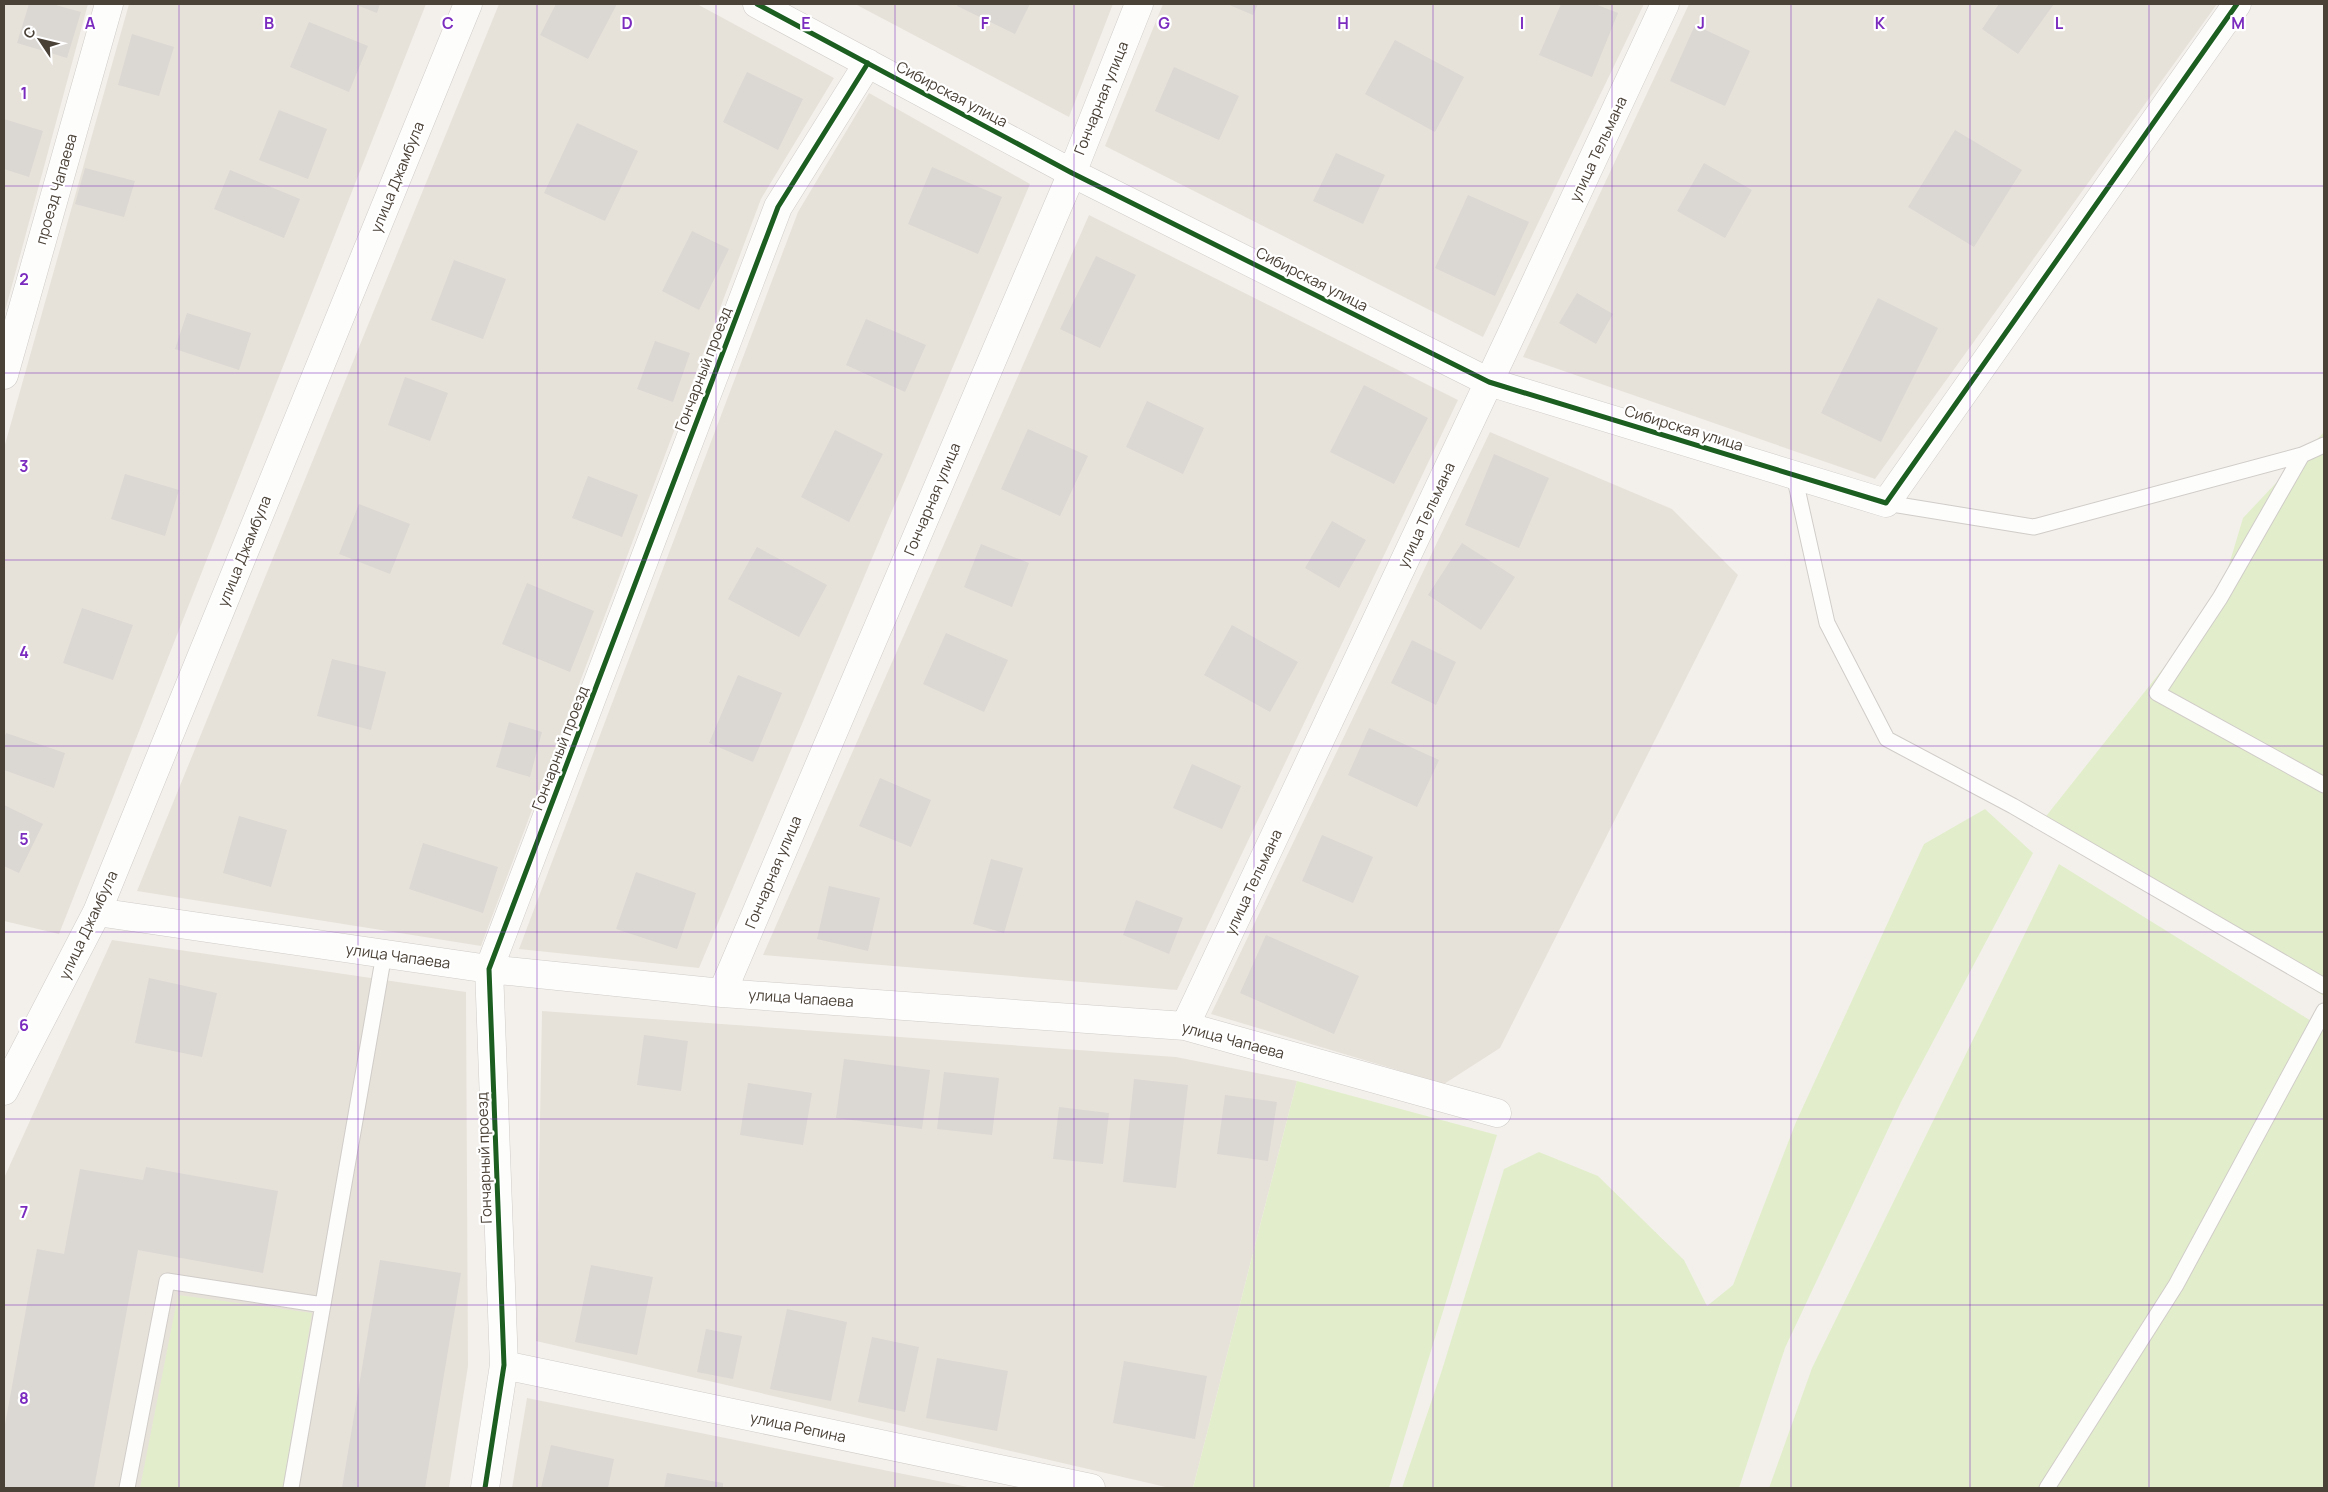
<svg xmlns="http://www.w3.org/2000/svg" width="2328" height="1492" font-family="Manrope,sans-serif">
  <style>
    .residential { fill: #e7e2d9 }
    .green { fill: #e2eecb }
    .building { fill: #dbd7d3 }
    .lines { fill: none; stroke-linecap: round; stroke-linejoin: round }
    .lane-casing { stroke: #d0ccc8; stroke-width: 17 }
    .street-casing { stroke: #d0ccc8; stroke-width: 29 }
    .lane { stroke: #fdfdfc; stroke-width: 15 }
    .street { stroke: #fdfdfc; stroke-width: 28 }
    .cycleway-casing { stroke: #fff; stroke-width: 8 }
    .cycleway { stroke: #1b5e20; stroke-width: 5 }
    .grid { fill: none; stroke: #7b2cbf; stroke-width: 1; stroke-opacity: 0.55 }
    .labels { text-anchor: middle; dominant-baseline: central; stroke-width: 4.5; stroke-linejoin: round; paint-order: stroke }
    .street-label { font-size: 15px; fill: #4a4137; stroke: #fff }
    .grid-label { font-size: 16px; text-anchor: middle; font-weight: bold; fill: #7b2cbf; stroke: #fff; stroke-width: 4.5; stroke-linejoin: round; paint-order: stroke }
  </style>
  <rect width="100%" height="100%" fill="#f3f0ec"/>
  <path class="residential" d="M4 4H88L4 315Z
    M129 4H426L59 934 4 921V448Z
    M499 4H697L834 78 761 199 481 946 137 891Z
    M855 4H1113L1069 117Z
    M1163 4H1644L1483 337 1105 146Z
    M1689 4H2217L1875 479 1523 357Z
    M869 93 1030 184 699 968 519 949 798 212Z
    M1089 215 1458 400 1177 990 763 955Z
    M1490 432 1672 509 1738 575 1500 1048 1444 1084 1211 1014Z
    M112 940 466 992 468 1366 449 1488H4V1178Z
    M542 1011 1176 1057 1297 1081 1193 1488H1170L536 1341Z
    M527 1398 973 1488H512Z"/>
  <path class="green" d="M2324 432V996L2043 820 2219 598 2243 518Z
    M1985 809 2033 853 1901 1102 1785 1348 1739 1488H1402L1442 1370 1504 1169 1539 1152 1598 1176 1684 1260 1707 1306 1733 1285 1796 1122 1924 844Z
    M2059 864 2324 1029V1488H1769L1812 1368Z
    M1297 1081 1497 1135 1389 1488H1193Z
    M178 1295 312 1313 283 1488H140Z"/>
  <path class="building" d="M29 4H52L81 12 67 58 17 43Z
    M354 4H380L377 13Z
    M556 4H617L588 59 540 35Z
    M958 4H1030L1015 34 957 6Z
    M1227 4H1258L1253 15Z
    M1561 4H1595L1618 13 1592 77 1539 55Z
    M1999 4H2054L2018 54 1982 29Z
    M309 22 368 46 349 92 290 67Z
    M1695 25 1750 51 1725 106 1670 81Z
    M132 34 174 47 159 96 118 85Z
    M1395 40 1464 77 1435 132 1365 94Z
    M1174 67 1239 96 1219 140 1155 111Z
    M747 72 803 99 778 150 723 122Z
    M279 110 327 129 308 179 259 160Z
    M4 119 43 131 29 177 4 169Z
    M577 123 638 151 605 221 544 193Z
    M1955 130 2022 170 1974 247 1908 207Z
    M1336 153 1385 175 1363 224 1313 201Z
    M1704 163 1752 190 1725 238 1677 211Z
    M932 167 1002 197 978 254 908 224Z
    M85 168 135 181 124 217 75 204Z
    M230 170 300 199 284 238 214 209Z
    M1468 195 1529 222 1495 296 1435 268Z
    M692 231 729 249 699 310 662 291Z
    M1096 256 1136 275 1100 348 1060 329Z
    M454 260 506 279 483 339 431 320Z
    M1577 293 1613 314 1596 344 1559 323Z
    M1878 298 1938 328 1881 442 1821 413Z
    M187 313 251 333 239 370 175 349Z
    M866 319 926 345 905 392 846 365Z
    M655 341 690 353 673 402 637 389Z
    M405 377 448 393 430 441 388 425Z
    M1364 385 1428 418 1394 484 1330 452Z
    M1147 401 1204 428 1183 474 1126 447Z
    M1028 429 1088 456 1060 516 1001 489Z
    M835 430 883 454 849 522 801 497Z
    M1494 454 1549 478 1519 548 1465 525Z
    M125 474 179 490 165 536 111 519Z
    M588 476 638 495 622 537 572 518Z
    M359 504 410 524 390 574 339 554Z
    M1332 521 1366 540 1339 588 1305 568Z
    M1462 543 1515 577 1481 630 1428 595Z
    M981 544 1029 563 1012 607 964 587Z
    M757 547 827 585 799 637 728 599Z
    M527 583 594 611 570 672 502 644Z
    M82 608 133 625 113 680 63 663Z
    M1232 625 1298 662 1270 712 1204 675Z
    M946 633 1008 660 984 712 923 684Z
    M1412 640 1456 662 1436 705 1391 683Z
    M332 659 386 672 371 730 317 716Z
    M738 675 782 693 753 762 709 743Z
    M509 722 542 732 530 777 496 767Z
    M1369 728 1439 760 1417 807 1348 775Z
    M6 733 65 753 54 788 4 770V739Z
    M1192 764 1241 786 1222 829 1173 808Z
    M880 778 931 800 911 847 859 826Z
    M4 805 43 824 19 873 4 866Z
    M239 816 287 830 271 887 223 873Z
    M1322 835 1373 857 1353 903 1302 881Z
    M423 843 498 867 483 913 409 889Z
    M991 859 1023 868 1004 933 973 924Z
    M636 872 696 893 677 949 616 929Z
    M829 886 880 898 868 951 817 939Z
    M1136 900 1183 918 1169 954 1123 935Z
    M1266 935 1359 976 1334 1034 1240 993Z
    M149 978 217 993 202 1057 135 1043Z
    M644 1035 688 1041 681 1091 637 1085Z
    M844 1059 930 1070 922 1129 836 1118Z
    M944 1072 999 1078 992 1135 937 1129Z
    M1134 1079 1188 1085 1176 1188 1123 1182Z
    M748 1083 812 1093 803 1145 740 1135Z
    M1225 1095 1277 1102 1268 1161 1217 1154Z
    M1059 1107 1109 1113 1103 1164 1053 1159Z
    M146 1167 278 1191 263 1273 138 1250 94 1488H4V1430L37 1249 64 1254 80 1169 143 1180Z
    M380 1260 461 1273 425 1488H342Z
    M591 1265 653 1277 637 1355 575 1342Z
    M787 1309 847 1322 831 1401 770 1389Z
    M706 1329 742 1336 733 1379 697 1372Z
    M872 1337 919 1347 905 1412 858 1402Z
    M937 1358 1008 1371 997 1431 926 1418Z
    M1124 1361 1207 1376 1195 1439 1113 1423Z
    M551 1445 614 1459 608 1488H541Z
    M667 1473 723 1483V1488H664Z"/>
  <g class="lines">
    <defs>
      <path id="lane" d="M2324 445 2302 455 2220 598 2157 693 2324 785
        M1794 475 1827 623 1887 739 2013 806 2324 986
        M1886 503 2034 527 2302 455
        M127 1488 167 1281 323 1305
        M291 1488 384 954
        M2047 1488 2176 1285 2324 1011"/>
      <path id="street" d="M757 4 1072 173 1489 382 1886 503 2237 4
        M4 375 109 4
        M97 912 489 969 722 993 1185 1026 1497 1113
        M722 993 1072 173 1139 4
        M1185 1026 1512 333 1665 4
        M4 1091 97 912 468 4
        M504 1365 1091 1488
        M485 1488 504 1365 489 969 778 207 868 63"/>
    </defs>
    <use href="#lane" class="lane-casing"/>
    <use href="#street" class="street-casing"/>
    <use href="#lane" class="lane"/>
    <use href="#street" class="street"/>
    <defs>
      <path id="cycleway" d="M757 4 1072 173 1489 382 1886 503 2237 4
        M485 1488 504 1365 489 969 778 207 868 63"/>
    </defs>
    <use href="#cycleway" class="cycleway-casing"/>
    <use href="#cycleway" class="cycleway"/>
  </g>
  <path class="grid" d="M179 4V1488M358 4V1488M537 4V1488M716 4V1488M895 4V1488M1074 4V1488M1254 4V1488M1433 4V1488M1612 4V1488M1791 4V1488M1970 4V1488M2149 4V1488M4 186H2324M4 373H2324M4 560H2324M4 746H2324M4 932H2324M4 1119H2324M4 1305H2324"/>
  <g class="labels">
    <g class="street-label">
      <text transform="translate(952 94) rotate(28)">Сибирская улица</text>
      <text transform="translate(1101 98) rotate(-68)">Гончарная улица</text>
      <text transform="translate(1598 149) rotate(-65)">улица Тельмана</text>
      <text transform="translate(397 177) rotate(-68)">улица Джамбула</text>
      <text transform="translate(56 189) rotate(-74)">проезд Чапаева</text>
      <text transform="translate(1312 279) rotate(27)">Сибирская улица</text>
      <text transform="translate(703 369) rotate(-69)">Гончарный проезд</text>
      <text transform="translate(1684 428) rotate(17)">Сибирская улица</text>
      <text transform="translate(932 499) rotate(-67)">Гончарная улица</text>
      <text transform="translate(1426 515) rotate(-65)">улица Тельмана</text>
      <text transform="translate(244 551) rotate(-68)">улица Джамбула</text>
      <text transform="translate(560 748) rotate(-69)">Гончарный проезд</text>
      <text transform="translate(773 872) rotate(-67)">Гончарная улица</text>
      <text transform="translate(1253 882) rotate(-65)">улица Тельмана</text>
      <text transform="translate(88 925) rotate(-65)">улица Джамбула</text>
      <text transform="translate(398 956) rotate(8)">улица Чапаева</text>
      <text transform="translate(801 998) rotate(4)">улица Чапаева</text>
      <text transform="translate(1233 1040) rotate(15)">улица Чапаева</text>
      <text transform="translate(484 1158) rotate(-92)">Гончарный проезд</text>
      <text transform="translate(798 1427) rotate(12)">улица Репина</text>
    </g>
  </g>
  <g class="grid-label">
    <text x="90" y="29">A</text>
    <text x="269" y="29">B</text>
    <text x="448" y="29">C</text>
    <text x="627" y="29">D</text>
    <text x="806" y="29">E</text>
    <text x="985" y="29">F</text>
    <text x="1164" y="29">G</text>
    <text x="1343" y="29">H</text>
    <text x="1522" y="29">I</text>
    <text x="1701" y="29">J</text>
    <text x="1880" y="29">K</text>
    <text x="2059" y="29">L</text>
    <text x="2238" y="29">M</text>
    <text x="24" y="99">1</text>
    <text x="24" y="285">2</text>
    <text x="24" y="472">3</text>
    <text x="24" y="658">4</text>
    <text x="24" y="845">5</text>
    <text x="24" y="1031">6</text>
    <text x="24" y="1218">7</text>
    <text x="24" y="1404">8</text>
  </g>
  <rect width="2328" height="1492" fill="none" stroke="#4a4137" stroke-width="10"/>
  <g transform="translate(40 40) rotate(305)" stroke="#ffffff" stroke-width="4" paint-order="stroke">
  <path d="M0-4L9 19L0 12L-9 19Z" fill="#4a4137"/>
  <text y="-8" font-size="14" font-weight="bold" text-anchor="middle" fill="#4a4137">С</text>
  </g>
</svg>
